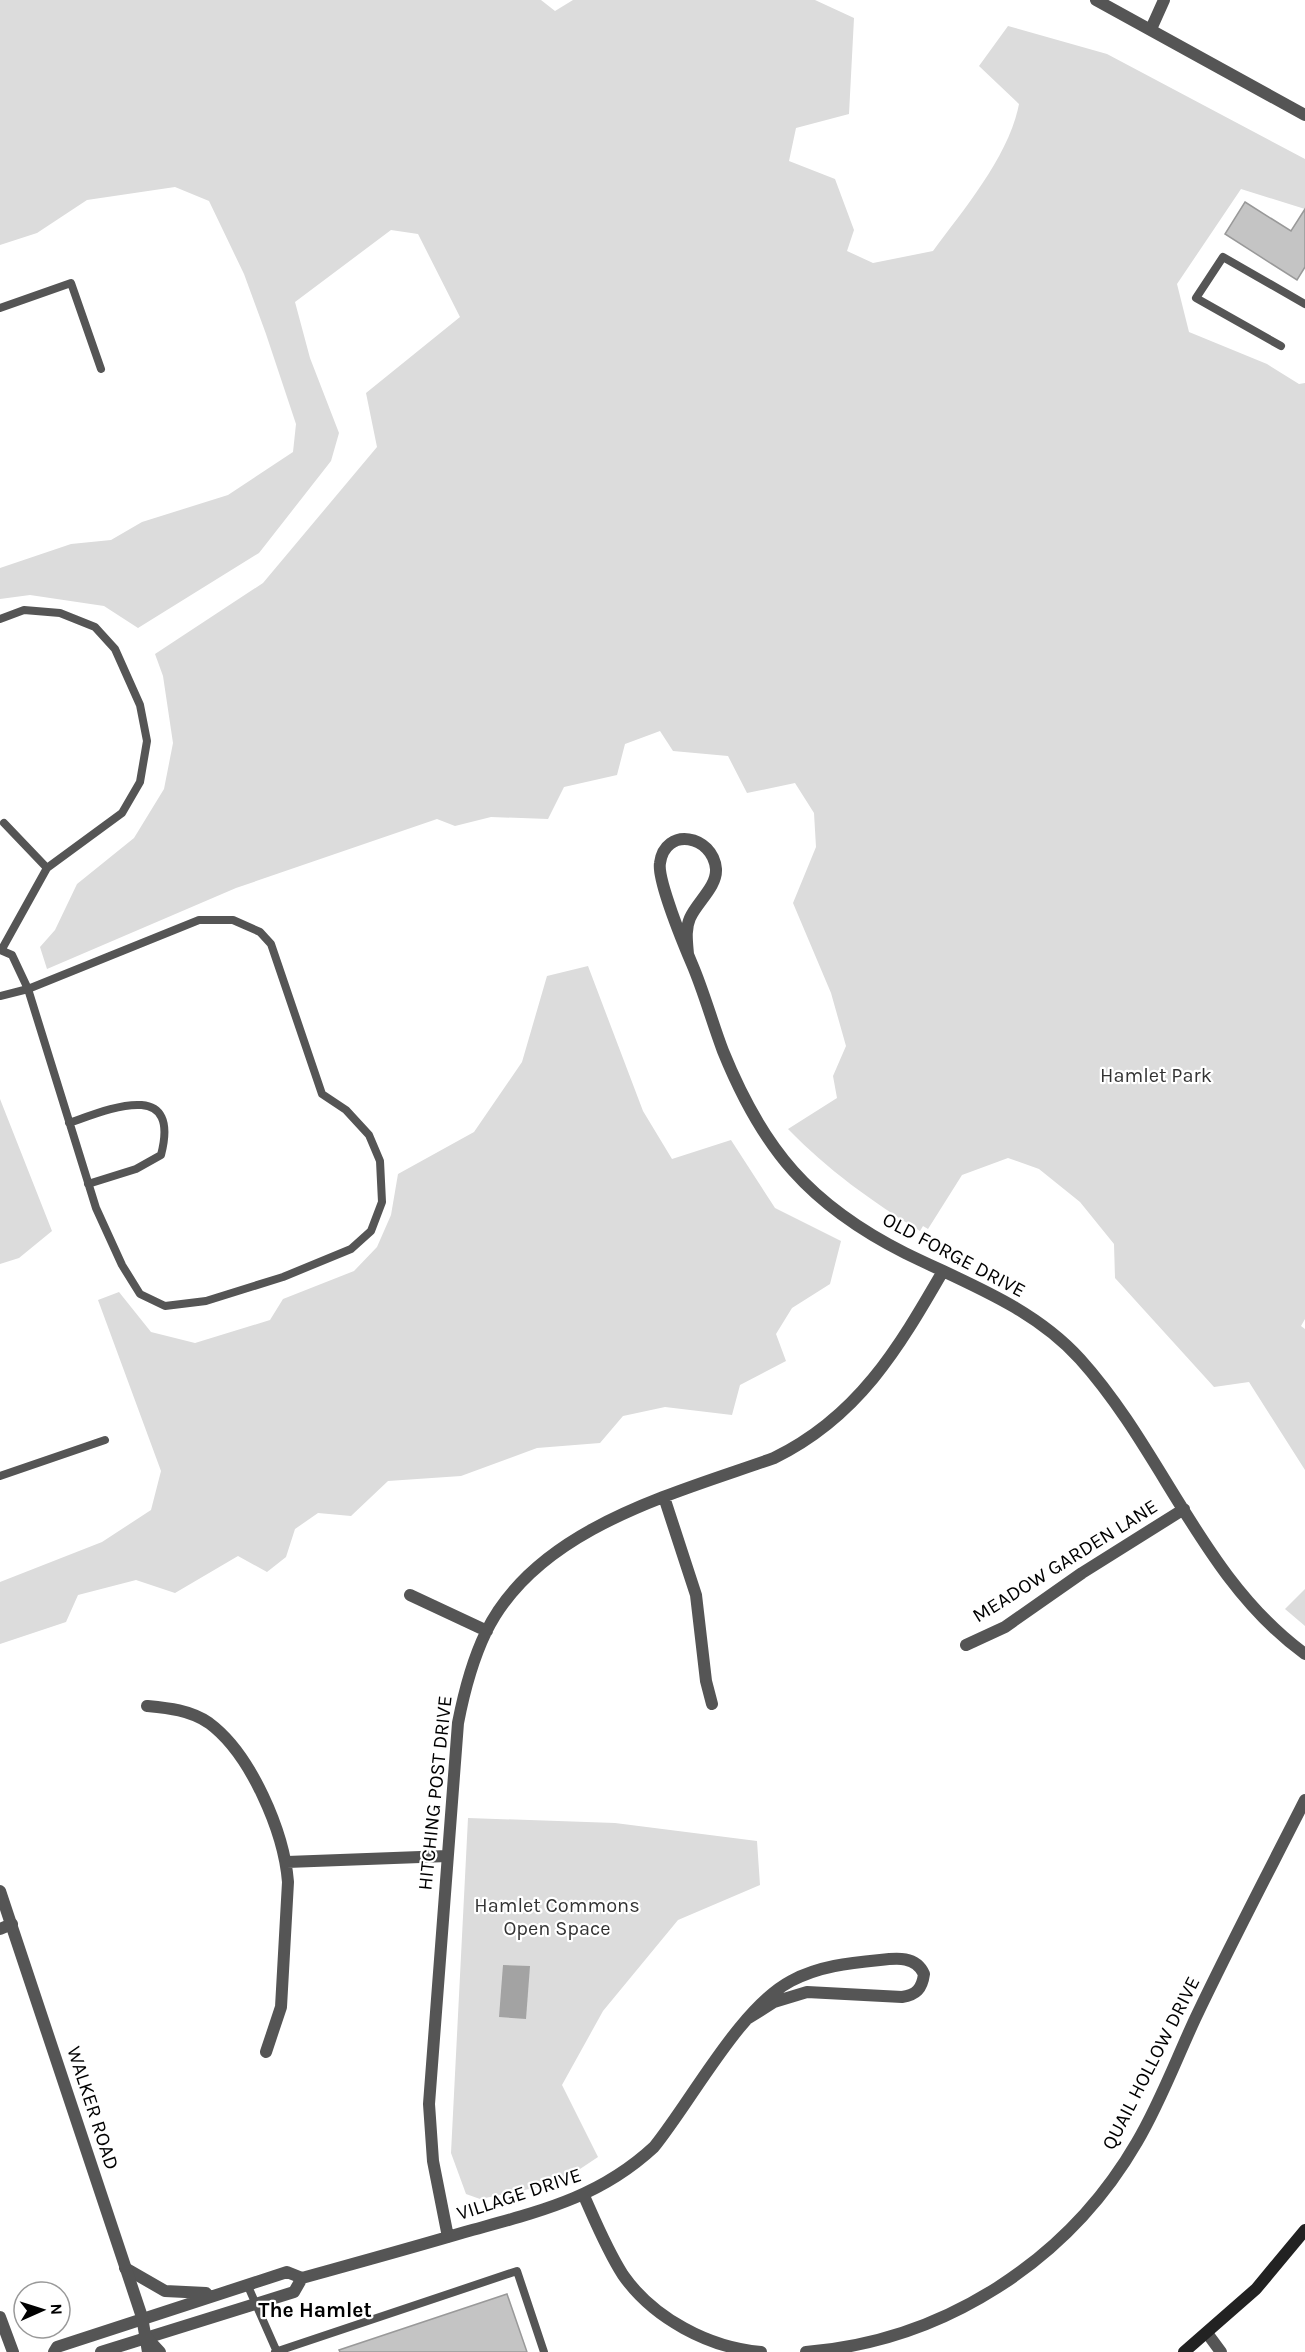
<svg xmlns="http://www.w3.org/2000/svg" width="1305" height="2352" font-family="Karla,sans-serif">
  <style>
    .green { fill: #dcdcdc }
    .water { fill: #a3a3a3 }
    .building { fill: #c4c4c4; stroke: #999; stroke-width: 1.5 }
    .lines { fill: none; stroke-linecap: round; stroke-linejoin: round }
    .service { stroke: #555; stroke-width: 8 }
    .minor { stroke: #555; stroke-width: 12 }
    .tertiary { stroke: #555; stroke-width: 12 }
    .secondary { stroke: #222; stroke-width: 12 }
    .labels { text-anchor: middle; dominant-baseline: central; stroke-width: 4.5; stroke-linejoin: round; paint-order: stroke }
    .park-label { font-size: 20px; fill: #333; stroke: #fff }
    .street-label { font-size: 20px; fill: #000; stroke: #fff }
    .neighbourhood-label { font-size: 21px; font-weight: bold; fill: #000; stroke: #fff }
  </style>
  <rect width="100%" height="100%" fill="#fff"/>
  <path class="green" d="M0 0H541L555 11 573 0H815L854 18 849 114 796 128 789 161 835 179 854 230 847 251 873 263 933 251C964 209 1009 156 1019 104L979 66 1008 26 1107 54 1305 159V209L1241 189 1177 284 1189 332 1267 364 1299 384 1305 383V1319L1301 1326 1305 1329V1470L1249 1382 1214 1387 1115 1278 1114 1244 1080 1202 1039 1169 1008 1158 962 1175 928 1229 923 1226 920 1231C871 1201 828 1170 788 1129L837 1098 833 1076 846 1046 831 993 793 903 816 847 814 813 795 783 747 793 728 756 673 751 660 731 625 744 617 775 564 787 548 819 491 817 455 826 437 819 236 888 47 969 40 947 55 930 77 884 134 838 164 789 173 743 163 676 155 654 263 583 377 447 366 393 460 317 418 234 391 230 295 302 310 358 339 433 331 461 259 553 138 628 104 606 30 595 0 599V568L71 544 111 540 142 522 228 495 293 452 296 424 266 334 244 274 209 201 175 187 87 200 37 233 0 245Z
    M588 966 643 1111 672 1159 731 1140 775 1208 841 1241 830 1284 792 1308 776 1334 786 1361 740 1385 732 1415 665 1407 623 1416 600 1443 537 1448 461 1476 388 1481 351 1516 318 1513 295 1529 286 1557 267 1572 238 1556 175 1593 136 1580 78 1595 66 1622 0 1644V1582L102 1542 151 1510 161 1471 98 1300 119 1292 151 1332 195 1343 270 1320 283 1299 354 1271 377 1247 391 1215 398 1174 474 1132 522 1062 547 976Z
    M0 1099 52 1231 19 1258 0 1264Z
    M1305 1589V1626L1285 1609Z
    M468 1818 615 1823 757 1841 760 1885 678 1920 603 2011 562 2085 598 2157 559 2183 480 2199 466 2194 451 2153Z"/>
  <path class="water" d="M503 1965 530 1966 526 2019 499 2017Z"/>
  <path class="building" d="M1245 202 1291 231 1305 209V267L1297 280 1225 234Z
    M507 2294 527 2352H340L339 2350Z"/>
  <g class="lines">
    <path class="service" d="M0 308 71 283 101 369
      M1281 346 1196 298 1223 257 1305 304
      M0 619 24 610 60 613 95 627 115 649 140 705 147 741 140 782 122 813 47 868 2 949
      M4 823 47 868
      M0 950 12 955 28 989 96 1208 122 1265 140 1294 165 1306 206 1301 283 1277 351 1249 371 1231 382 1202 380 1161 369 1135 346 1110 322 1094 271 944 260 932 233 920H199L28 989 0 996
      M69 1123C109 1109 181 1078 161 1155L136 1169 88 1184
      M0 1476 105 1440
      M247 2284 277 2352
      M275 2352 517 2271 544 2352"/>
    <path class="minor" d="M1151 29 1164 0
      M688 954C687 942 685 929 690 918 697 902 717 887 716 869 713 835 665 826 660 863 657 879 684 945 692 964 704 992 712 1022 723 1051 763 1150 810 1205 905 1253 966 1283 1033 1307 1080 1359 1163 1451 1203 1580 1305 1654
      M664 1497 696 1595 706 1681 712 1704
      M410 1595 487 1631
      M966 1645 1005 1627 1082 1573 1184 1509
      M147 1706C168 1708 190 1710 209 1723 251 1754 284 1832 288 1882L281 2007 266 2052
      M287 1862 447 1856
      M0 1929 12 1924
      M584 2196C596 2223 607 2250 623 2275 653 2318 709 2348 761 2352
      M448 2237 433 2161 429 2104 458 1723C464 1692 472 1661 486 1632 537 1528 673 1494 774 1458 858 1417 898 1349 943 1271
      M125 2268 165 2291 206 2293
      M0 2317 13 2352
      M1207 2333 1221 2352
      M54 2352 57 2347 287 2272 302 2278C356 2263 411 2248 465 2232 537 2212 598 2199 654 2147 692 2100 740 2008 791 1981 819 1966 849 1963 880 1960 897 1958 916 1956 924 1974 922 1989 916 1995 902 1997L807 1992 774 2002 747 2019
      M101 2352 294 2292 302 2278
      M806 2352C944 2341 1068 2261 1137 2142 1160 2103 1176 2060 1195 2019 1230 1945 1268 1873 1305 1800"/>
    <path class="tertiary" d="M1096 0 1305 115
      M0 1891 142 2317 148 2352
      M147 2338 160 2352"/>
    <path class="secondary" d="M1184 2352 1256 2289 1305 2230"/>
  </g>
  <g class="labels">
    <g class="park-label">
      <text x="1156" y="1075">Hamlet Park</text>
      <text x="557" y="1905">Hamlet Commons<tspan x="557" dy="23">Open Space</tspan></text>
    </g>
    <g class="street-label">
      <text transform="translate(954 1255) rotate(28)">OLD FORGE DRIVE</text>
      <text transform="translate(1065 1561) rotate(-32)">MEADOW GARDEN LANE</text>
      <text transform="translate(435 1793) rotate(-84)">HITCHING POST DRIVE</text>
      <text transform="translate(1151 2063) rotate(-63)">QUAIL HOLLOW DRIVE</text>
      <text transform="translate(93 2108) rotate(72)">WALKER ROAD</text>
      <text transform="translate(519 2194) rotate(-18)">VILLAGE DRIVE</text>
    </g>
    <g class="neighbourhood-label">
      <text x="315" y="2310">The Hamlet</text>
    </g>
  </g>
  <g transform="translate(42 2310) rotate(87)"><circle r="28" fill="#ffffff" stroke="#999999" stroke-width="1.5"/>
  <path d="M0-4.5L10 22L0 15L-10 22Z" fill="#000000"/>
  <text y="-9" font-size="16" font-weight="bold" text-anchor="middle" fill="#000000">N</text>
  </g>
</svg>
